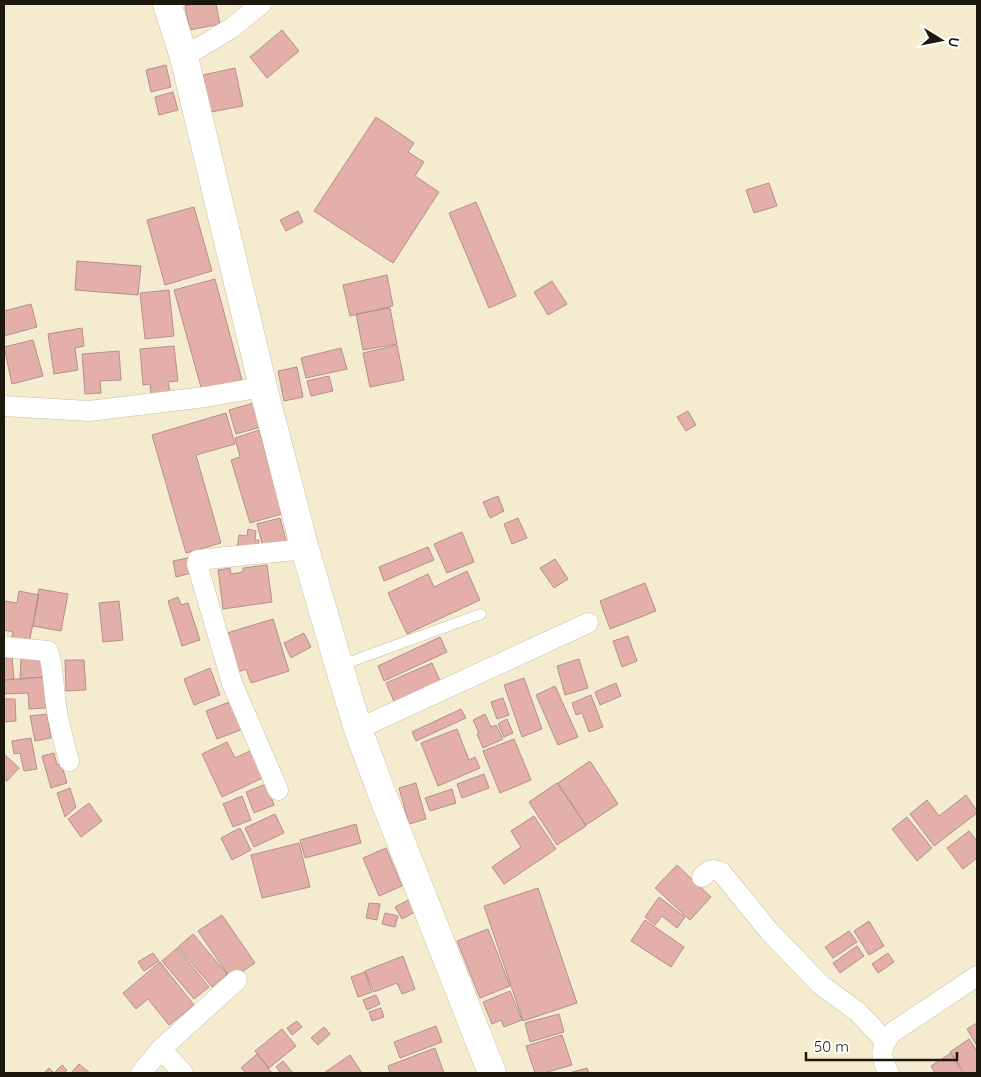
<svg xmlns="http://www.w3.org/2000/svg" width="981" height="1077" font-family="Quicksand,sans-serif">
  <style>
    .building { fill: #e4aea9; stroke: #b2918e }
    .lines { fill: none; stroke-linecap: round; stroke-linejoin: round }
    .service-casing { stroke: #c9bfa3; stroke-width: 11 }
    .minor-casing { stroke: #c9bfa3; stroke-width: 21 }
    .secondary-casing { stroke: #c9bfa3; stroke-width: 29 }
    .service { stroke: #fff; stroke-width: 10 }
    .minor { stroke: #fff; stroke-width: 20 }
    .secondary { stroke: #fff; stroke-width: 28 }
  </style>
  <rect width="100%" height="100%" fill="#f5ebce"/>
  <path class="building" d="M193 4H216L220 24 190 30 185 6Z
    M282 30 299 51 267 78 250 57Z
    M166 65 171 87 151 92 146 70Z
    M235 68 243 106 211 112 203 75Z
    M173 92 178 110 159 115 155 97Z
    M376 117 414 143 408 152 424 162 415 176 439 192 393 263 314 211Z
    M769 183 777 206 754 213 746 190Z
    M476 202 516 296 489 308 449 213Z
    M194 207 212 271 165 285 147 220Z
    M298 211 303 222 286 231 280 220Z
    M77 261 141 266 138 295 75 290Z
    M387 275 393 306 350 316 343 285Z
    M215 279 242 380 202 391 174 290Z
    M552 281 567 304 548 315 534 292Z
    M169 290 174 336 145 339 140 293Z
    M31 304 37 327 4 336V311Z
    M390 308 397 344 363 350 356 314Z
    M82 328 84 346 75 348 78 370 54 374 48 334Z
    M33 340 43 376 12 384 4 347Z
    M397 345 404 380 370 387 363 353Z
    M174 346 178 381 168 382 170 392 151 394 150 384 143 385 140 349Z
    M341 348 347 369 306 378 301 358Z
    M119 351 121 380 100 381 101 393 85 394 82 354Z
    M297 367 303 397 284 401 278 371Z
    M329 376 333 391 311 396 307 381Z
    M254 403 261 427 236 434 229 410Z
    M688 411 696 425 686 431 677 417Z
    M226 413 235 444 196 455 221 543 186 553 152 435Z
    M259 430 282 514 250 523 231 460 240 457 235 438Z
    M498 496 504 511 490 518 483 502Z
    M280 518 286 540 263 547 257 524Z
    M518 518 527 538 512 544 504 524Z
    M248 529 256 531 255 540H259L257 552 237 549 239 535 247 536Z
    M462 532 474 562 447 573 434 544Z
    M428 547 434 560 384 581 379 567Z
    M192 557 195 572 176 577 173 561Z
    M555 559 568 579 554 588 540 568Z
    M267 565 272 602 223 609 218 570 230 568 231 574 243 572V568Z
    M467 571 480 600 407 634 388 593 428 574 434 587Z
    M645 583 656 611 610 629 600 601Z
    M39 589 68 594 61 631 33 626Z
    M19 591 39 595 29 643 11 639 13 632 4 630V601L17 603Z
    M178 597 181 605 188 603 200 640 182 646 168 601Z
    M119 601 123 640 103 642 99 603Z
    M273 619 289 671 251 683 246 669 238 672 227 633Z
    M304 633 311 647 291 658 284 643Z
    M628 636 637 661 622 667 613 641Z
    M440 637 447 652 384 681 378 666Z
    M4 657H12L14 679 4 680Z
    M21 657 43 658 44 677 20 679Z
    M579 659 588 688 565 695 557 666Z
    M65 660H84L86 690 66 691Z
    M432 663 441 683 395 704 386 683Z
    M210 668 220 695 194 705 184 679Z
    M44 677 46 708 29 709 28 693 4 694V680Z
    M524 678 542 729 522 737 504 685Z
    M616 683 621 696 600 705 595 692Z
    M555 686 578 737 558 745 536 695Z
    M591 695 603 727 589 732 582 713 576 715 572 703Z
    M503 698 509 715 497 719 491 702Z
    M4 699H15L16 721 4 722Z
    M232 701 243 729 217 739 206 711Z
    M461 709 466 718 416 741 412 732Z
    M47 714 51 738 35 741 30 716Z
    M485 714 491 727 496 725 503 739 483 748 477 734 479 733 473 720Z
    M507 719 513 733 504 737 498 724Z
    M457 729 469 760 475 757 480 768 438 786 421 743Z
    M31 738 37 769 24 771 20 753 14 754 12 741Z
    M514 739 531 780 500 793 483 751Z
    M227 742 235 758 256 748 269 775 222 797 202 754Z
    M54 753 57 765 61 763 67 783 51 788 42 756Z
    M4 754 19 768 7 781 4 779Z
    M590 761 618 804 586 825 558 783Z
    M484 774 489 788 462 798 457 784Z
    M416 783 426 819 409 824 399 788Z
    M557 783 586 826 557 845 529 802Z
    M266 784 274 805 254 813 246 792Z
    M70 788 76 807 65 817 57 793Z
    M452 789 456 803 430 811 425 798Z
    M966 795 977 811V813L934 846 910 814 927 800 939 816Z
    M242 796 251 820 233 827 223 804Z
    M89 803 102 821 81 837 68 819Z
    M275 814 284 833 254 847 245 828Z
    M534 816 556 849 504 884 492 867 521 847 511 831Z
    M907 817 932 848 917 861 892 829Z
    M356 824 361 843 305 858 300 840Z
    M240 828 251 850 232 860 221 838Z
    M969 831 977 841V858L963 869 947 848Z
    M299 843 310 887 262 898 251 855Z
    M386 848 402 886 379 896 363 858Z
    M677 865 711 897 690 920 655 888Z
    M538 888 577 1003 523 1021 484 906Z
    M659 897 685 917 677 928 662 916 655 925 645 917Z
    M410 899 417 911 402 919 395 907Z
    M369 903 380 904 377 920 366 918Z
    M385 913 398 916 395 927 382 924Z
    M222 915 255 963 231 979 198 931Z
    M645 920 684 947 671 967 631 941Z
    M869 921 884 946 869 955 854 931Z
    M488 929 510 986 480 998 457 941Z
    M849 931 857 942 833 958 825 947Z
    M193 934 227 974 212 987 178 947Z
    M857 946 864 956 840 973 833 963Z
    M177 948 209 987 194 999 162 961Z
    M153 953 159 961 144 971 138 962Z
    M888 953 894 962 878 973 872 964Z
    M403 956 415 989 402 994 397 983 374 992 365 971Z
    M160 962 194 1005 169 1025 148 999 136 1009 123 993Z
    M365 972 372 992 358 997 351 977Z
    M510 991 522 1020 504 1027 501 1020 492 1024 483 1002Z
    M376 995 380 1004 367 1010 363 1000Z
    M381 1008 384 1017 372 1021 369 1012Z
    M559 1014 564 1032 530 1042 525 1023Z
    M297 1021 302 1027 292 1035 287 1028Z
    M977 1023V1046L967 1029Z
    M436 1026 442 1042 400 1058 394 1042Z
    M324 1027 330 1034 318 1045 311 1038Z
    M282 1029 296 1046 269 1068 255 1051Z
    M562 1035 572 1065 544 1073H535L526 1046Z
    M969 1039 977 1051V1073H965L950 1052Z
    M435 1048 444 1073H390L388 1066Z
    M951 1053 963 1073H935L931 1066Z
    M257 1054 272 1073H246L241 1068Z
    M350 1055 362 1073H324Z
    M283 1061 293 1073H281L276 1067Z
    M79 1064 90 1073H71Z
    M62 1065 67 1070 64 1073H54Z
    M49 1068 54 1073H44Z
    M587 1068 589 1073H569Z"/>
  <g class="lines">
    <defs>
      <path id="service" d="M339 666 481 614"/>
      <path id="minor" d="M184 57 233 27 261 4
        M4 406 89 411 205 397 263 387
        M4 647 48 651C53 666 53 681 55 697 57 719 63 739 69 761
        M358 729 588 623
        M278 790 232 683 197 564 198 560 305 549
        M702 877C709 870 712 868 721 872L769 931 821 985 858 1012 885 1041
        M161 1049 183 1073
        M141 1073 161 1049 237 980
        M889 1073C879 1056 880 1046 893 1032L977 976"/>
      <path id="secondary" d="M167 4 184 57 263 387 305 549 339 666 358 729 379 786 492 1073"/>
    </defs>
    <use href="#service" class="service-casing"/>
    <use href="#minor" class="minor-casing"/>
    <use href="#secondary" class="secondary-casing"/>
    <use href="#service" class="service"/>
    <use href="#minor" class="minor"/>
    <use href="#secondary" class="secondary"/>
  </g>
  <rect width="981" height="1077" fill="none" stroke="#1c180e" stroke-width="10"/>
  <g transform="translate(941 40) rotate(100)" stroke="#ffffff" stroke-width="4" paint-order="stroke">
  <path d="M0-4L9 19L0 12L-9 19Z" fill="#1c180e"/>
  <text y="-8" font-size="14" font-weight="bold" text-anchor="middle" fill="#1c180e">U</text>
  </g>
  <path d="M806 1052v8h151v-8" fill="none" stroke="#1c180e" stroke-width="2.5"/>
  <text x="814" y="1052" font-size="15" fill="#1c180e" stroke="#ffffff" stroke-width="4" paint-order="stroke">50 m</text>
</svg>
